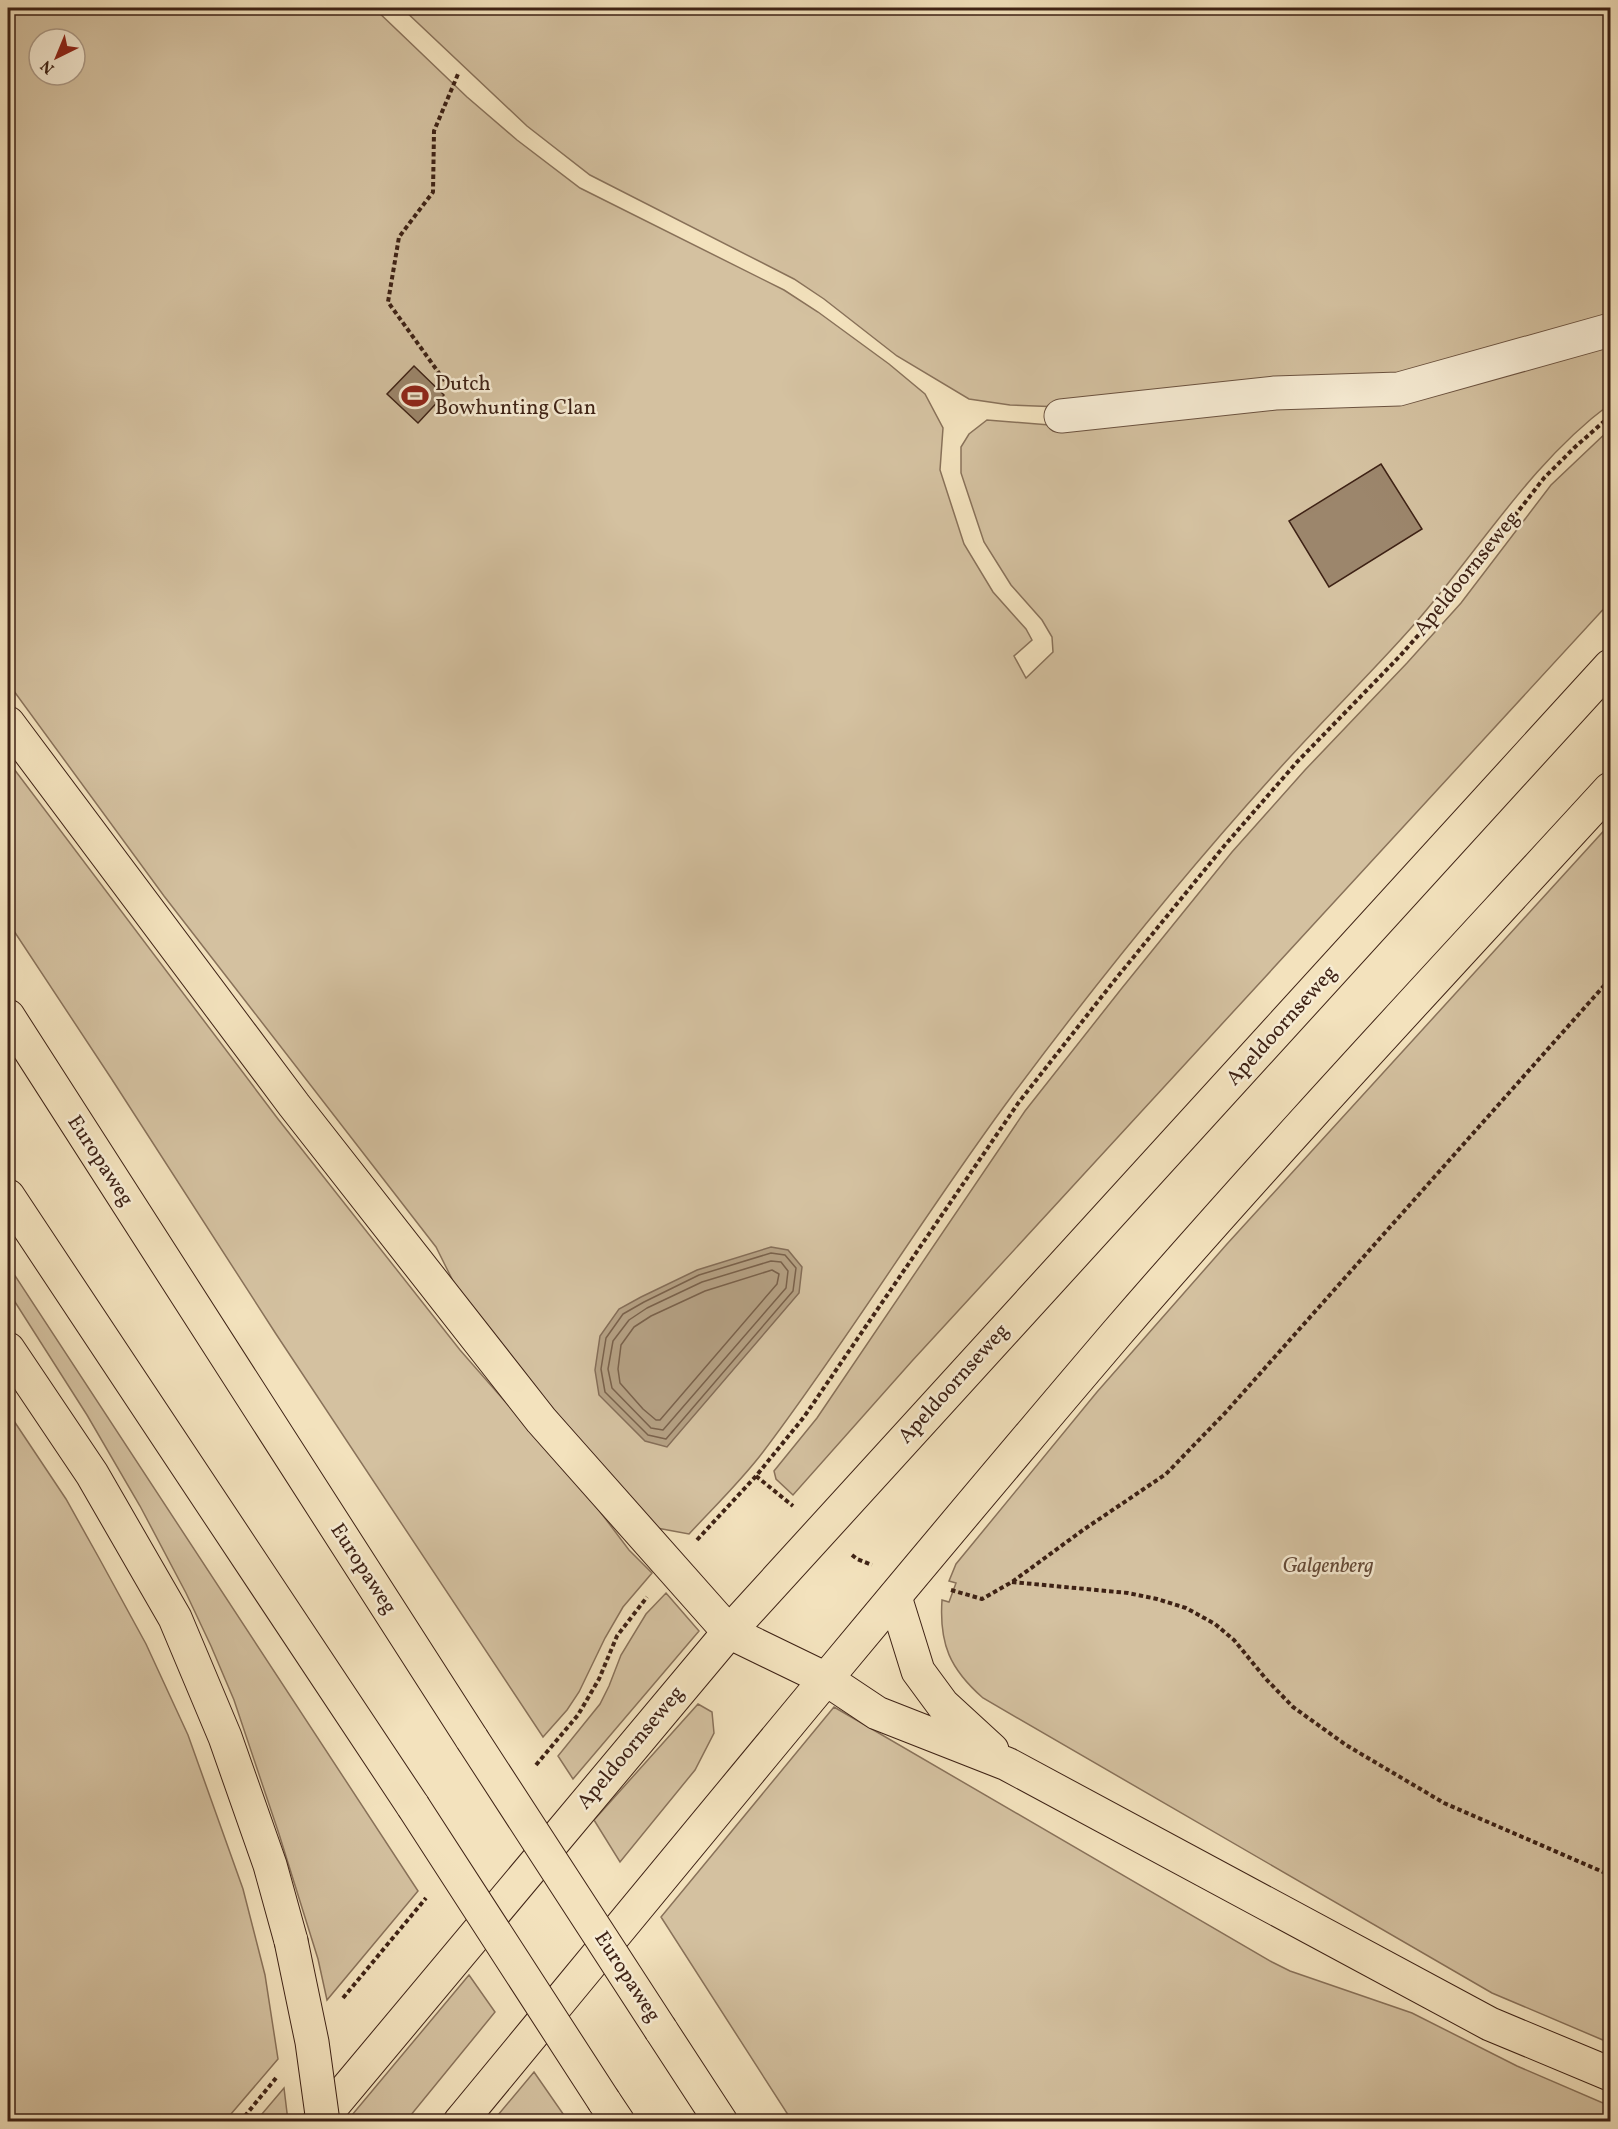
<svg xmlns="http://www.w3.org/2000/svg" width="1618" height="2129" font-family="Vollkorn,serif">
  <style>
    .green { fill: #d4c1a0; stroke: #89725a; stroke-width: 1.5; fill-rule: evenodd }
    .water { fill: #b5a184; stroke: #856e58; stroke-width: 1.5 }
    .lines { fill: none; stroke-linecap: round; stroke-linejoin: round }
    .shore { stroke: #7a624c; stroke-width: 1.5 }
    .building { fill: #9c866c; stroke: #3e2215; stroke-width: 1.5 }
    .minor-casing { stroke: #6b523f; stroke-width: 35 }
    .major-casing { stroke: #3e2215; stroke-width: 35 }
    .highway-casing { stroke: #3e2215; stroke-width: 35 }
    .path { stroke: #3e2215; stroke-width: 4; stroke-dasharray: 4.5 3; stroke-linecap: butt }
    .minor { stroke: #f7ecd4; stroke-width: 33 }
    .major { stroke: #f3e2bd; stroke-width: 33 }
    .highway { stroke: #f3e2bd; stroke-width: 33 }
    .highway-bridge-casing { stroke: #3e2215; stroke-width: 35; stroke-linecap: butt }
    .highway-bridge { stroke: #f3e2bd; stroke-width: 33 }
    .labels { text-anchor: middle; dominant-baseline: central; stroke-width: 5; stroke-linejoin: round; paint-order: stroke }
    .poi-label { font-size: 21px; fill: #3e2215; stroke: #f7ecd4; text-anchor: start }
    .street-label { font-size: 21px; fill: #3e2215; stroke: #f7ecd4 }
    .park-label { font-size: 21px; font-style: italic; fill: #644a38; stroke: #f7ecd4 }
  </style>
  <rect width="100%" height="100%" fill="#f3e2bd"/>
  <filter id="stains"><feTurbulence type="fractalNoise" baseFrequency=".00333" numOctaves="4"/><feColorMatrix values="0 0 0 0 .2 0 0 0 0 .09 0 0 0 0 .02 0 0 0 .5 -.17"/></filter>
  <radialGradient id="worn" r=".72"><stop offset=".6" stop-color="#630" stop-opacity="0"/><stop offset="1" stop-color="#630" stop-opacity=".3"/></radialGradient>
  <path class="green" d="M8 8H374L467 97 517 140 580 188 784 290 818 312 889 364 925 394 943 428 940 470 964 544 993 592 1026 629 1032 640 1014 656 1026 678 1053 652 1052 637 1042 620 1011 585 984 542 961 473V447L969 434 987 420 1062 426 1610 339V404C1529 464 1477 554 1411 628 1372 672 1330 713 1290 757 1192 864 1098 980 1011 1097 925 1213 850 1337 763 1452 741 1481 714 1507 689 1534L657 1528 468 1311 436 1247 164 896 8 683ZM39 39H75V75H39Z
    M402 8H1610V322L1401 381 1061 407 1010 405 969 399 897 356 824 299 794 279 590 175 527 126Z
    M1610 429V602L912 1361 793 1495 776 1479 774 1471 817 1418 1025 1111 1122 988 1232 852 1305 770 1407 663 1461 603 1551 485Z
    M8 761 278 1119 460 1350 592 1501 629 1550 652 1573 623 1607 605 1638 579 1692 567 1710 543 1737 276 1334 111 1078 8 922Z
    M1610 824V2043L1492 1993 983 1698C950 1669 939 1644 942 1600L949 1602 956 1583 949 1581 956 1564 1097 1392 1227 1244Z
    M8 1265 418 1891 327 2000 318 1959 279 1834 234 1700 211 1646 186 1593 140 1506 87 1415 8 1291Z
    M8 1412 66 1499 99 1558 146 1644 188 1735 243 1889 265 1975 278 2059 225 2121H8Z
    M666 1593 699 1631 573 1779 558 1756 600 1704 609 1686 621 1655 646 1614Z
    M698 1704 712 1712 714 1733 695 1770 620 1862 594 1820Z
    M834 1707 1272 1962 1290 1971 1412 2013 1517 2066 1610 2106V2121H792L661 1917Z
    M469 1975 495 2012 406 2121H347Z
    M534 2072 568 2121H493Z
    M284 2088 288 2121H256Z"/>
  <path class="water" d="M771 1247 788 1250 802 1267 799 1293 667 1447 645 1441 599 1395 595 1370 600 1336 619 1309 641 1297 697 1270Z"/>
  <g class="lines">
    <path class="shore" d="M771 1253 785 1255 796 1268 793 1291 666 1439 648 1435 605 1392 601 1369 606 1338 623 1314 644 1302 699 1275Z
      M771 1261 781 1262 788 1271 786 1288 663 1430 651 1428 612 1388 608 1369 613 1341 629 1320 647 1308 702 1282Z
      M772 1270 779 1274 777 1284 660 1420H656L643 1409 620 1383 618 1369 621 1345 634 1327 651 1316 705 1291Z"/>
  </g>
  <path class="building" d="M414 366 444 395 418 423 387 394Z
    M1381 464 1422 529 1329 587 1289 521Z"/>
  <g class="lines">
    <defs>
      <path id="minor" d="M1061 416 1275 393 1399 389 1610 330"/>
      <path id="major" d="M319 2122 729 1632 1610 666
        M460 2122C678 1858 895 1593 1117 1333 1277 1148 1445 969 1610 789"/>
      <path id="highway" d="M8 723 294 1105 541 1420 729 1632 826 1679 877 1713 1007 1764 1490 2024 1610 2074
        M8 1016 472 1739
        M8 1196 413 1806
        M8 1349 92 1474 175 1618 225 1737 270 1865 291 1941
        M895 1597 918 1671 943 1705 992 1750
        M661 2030 721 2122
        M604 2101 618 2122"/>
    </defs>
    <use href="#minor" class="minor-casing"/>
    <use href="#major" class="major-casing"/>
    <use href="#highway" class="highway-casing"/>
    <path class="path" d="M449 387 388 302 399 237 433 192 434 131 458 74
      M756 1476 793 1506
      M697 1540 756 1476 804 1417 1019 1102 1114 981 1225 845 1297 762 1400 656 1451 598 1544 478 1574 448 1610 416
      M852 1555 857 1559 872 1565
      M1012 1582 1128 1593 1157 1599 1186 1608 1215 1624 1234 1640 1266 1679 1293 1707 1346 1745 1444 1803 1610 1875
      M951 1590 982 1599 1012 1582 1083 1530 1166 1474 1225 1413 1610 979
      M536 1765 578 1715 599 1679 617 1636 647 1597
      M343 1998 426 1898
      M240 2122 276 2078"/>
    <use href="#minor" class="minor"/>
    <use href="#major" class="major"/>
    <use href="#highway" class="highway"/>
    <defs>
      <path id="highway-bridge" d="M472 1739 661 2030
        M413 1806 604 2101
        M291 1941 312 2042 323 2122"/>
    </defs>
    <use href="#highway-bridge" class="highway-bridge-casing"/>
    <use href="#highway-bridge" class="highway-bridge"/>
  </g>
  <defs>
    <symbol id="stadium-bare" viewBox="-9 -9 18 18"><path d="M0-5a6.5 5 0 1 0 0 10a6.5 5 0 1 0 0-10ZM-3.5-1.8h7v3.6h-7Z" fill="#8f2418" stroke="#f7ecd4" stroke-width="2.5" paint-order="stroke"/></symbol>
  </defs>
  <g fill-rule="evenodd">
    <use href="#stadium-bare" x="396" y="377" width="38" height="38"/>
  </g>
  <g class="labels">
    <g class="poi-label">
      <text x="435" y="384">Dutch<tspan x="435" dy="24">Bowhunting Clan</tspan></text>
    </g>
    <g class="street-label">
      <text transform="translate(1467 574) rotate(-51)">Apeldoornseweg</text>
      <text transform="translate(1282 1026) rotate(-48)">Apeldoornseweg</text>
      <text transform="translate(100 1161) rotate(57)">Europaweg</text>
      <text transform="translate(954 1384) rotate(-48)">Apeldoornseweg</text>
      <text transform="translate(363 1569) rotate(57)">Europaweg</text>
      <text transform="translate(631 1748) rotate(-50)">Apeldoornseweg</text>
      <text transform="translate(627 1977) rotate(57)">Europaweg</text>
    </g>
    <g class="park-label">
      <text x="1328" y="1566">Galgenberg</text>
    </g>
  </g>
  <rect width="1618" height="2129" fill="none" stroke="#f3e2bd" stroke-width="30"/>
  <rect x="9" y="9" width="1600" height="2111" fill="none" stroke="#3e2215" stroke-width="3"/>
  <rect x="15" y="15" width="1588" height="2099" fill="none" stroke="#3e2215" stroke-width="1.5"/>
  <g transform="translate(57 57) rotate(223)"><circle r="28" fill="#f7ecd4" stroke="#ad9b88" stroke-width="1.5"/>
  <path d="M0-4.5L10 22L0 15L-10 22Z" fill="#8f2418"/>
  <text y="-9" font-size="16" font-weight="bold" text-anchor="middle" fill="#3e2215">N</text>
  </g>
  <rect width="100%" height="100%" filter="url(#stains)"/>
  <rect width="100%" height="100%" fill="url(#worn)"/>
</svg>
